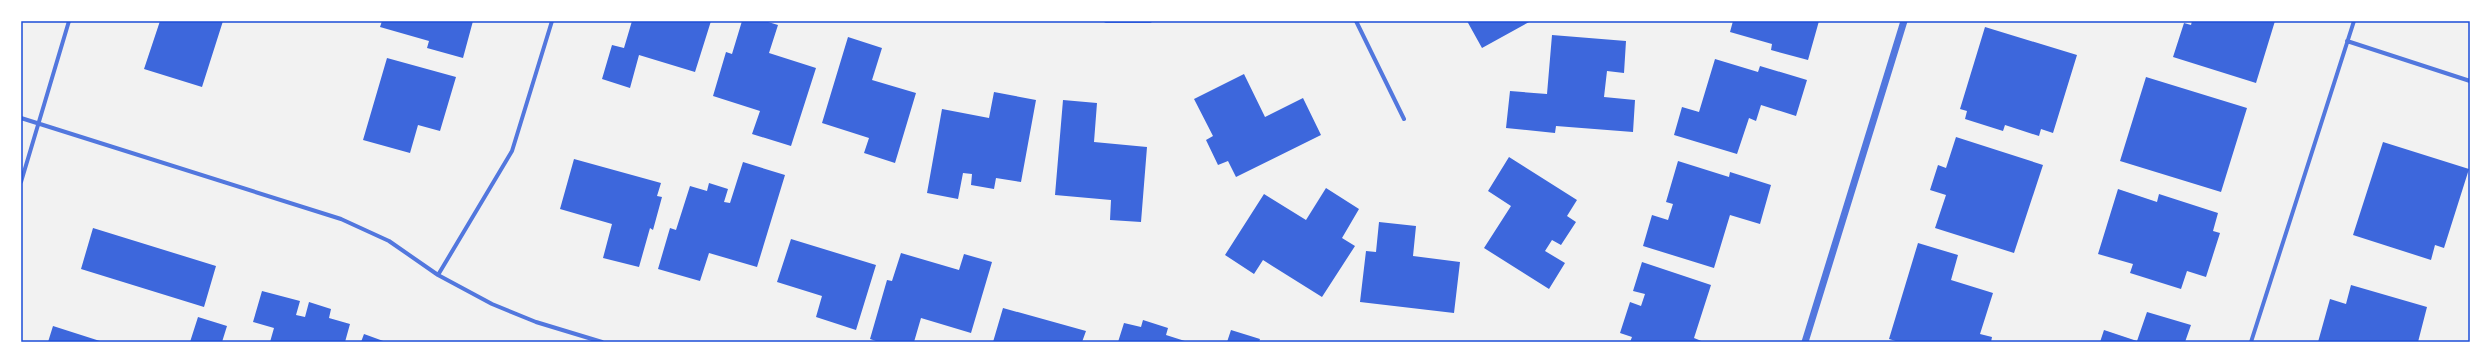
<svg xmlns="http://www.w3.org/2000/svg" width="2491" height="363" font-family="Lato,sans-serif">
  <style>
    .building { fill: #3d67dc }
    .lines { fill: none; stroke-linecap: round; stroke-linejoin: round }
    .minor { stroke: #5277de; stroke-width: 4 }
    .tertiary { stroke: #5277de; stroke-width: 7 }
    .neatline { fill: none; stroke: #1d4ed8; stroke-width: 1.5 }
  </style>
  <rect width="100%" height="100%" fill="#f2f2f2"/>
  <path class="building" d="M160 21H223L202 87 144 69Z
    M382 21H473L463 58 427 48 429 41 380 27Z
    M632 21H711L695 72 639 55 630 88 602 79 612 45 624 48Z
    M742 21H765L778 25 769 53 816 68 791 146 752 134 760 111 713 96 726 52 732 54Z
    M1467 21H1531L1482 48Z
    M1733 21H1819L1808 60 1771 50 1772 44 1730 32Z
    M2192 21H2275L2256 83 2173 57 2184 23 2191 25Z
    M1985 27 2077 55 2053 133 2041 129 2039 136 2005 125 2003 131 1965 119 1967 111 1960 109Z
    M1552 35 1626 41 1624 73 1607 71 1604 97 1635 100 1633 132 1556 126 1555 133 1506 128 1510 91 1547 94Z
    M848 37 882 48 872 80 916 93 895 163 864 153 869 138 822 123Z
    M387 58 456 77 440 131 418 125 410 153 363 140Z
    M1715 59 1758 72 1760 66 1807 80 1796 116 1761 105 1756 121 1749 118 1737 154 1674 135 1682 107 1699 112Z
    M1244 74 1265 117 1303 98 1321 135 1236 177 1228 161 1218 165 1206 140 1213 136 1194 99Z
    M2146 77 2247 108 2221 192 2120 161Z
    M994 92 1036 100 1021 182 996 178 994 189 971 185 972 174 963 173 958 199 927 193 942 109 989 118Z
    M1063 100 1097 103 1094 142 1147 147 1141 222 1110 220 1111 200 1055 195Z
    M1956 137 2043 165 2014 253 1935 228 1946 195 1930 190 1938 165 1946 168Z
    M2383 142 2469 169 2444 248 2435 245 2431 260 2353 235Z
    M1509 157 1577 200 1567 216 1576 222 1561 245 1552 240 1545 251 1565 263 1549 289 1484 248 1511 206 1488 191Z
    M574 159 661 183 657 196 662 197 653 230 650 228 639 267 603 258 612 224 560 209Z
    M1678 161 1729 177 1730 172 1771 185 1760 224 1730 215 1714 268 1643 246 1652 215 1668 220 1673 204 1666 202Z
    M743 162 785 175 757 267 709 253 700 281 658 269 670 228 676 230 690 186 707 191 709 183 728 189 724 202 730 203Z
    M1326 188 1359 209 1342 238 1355 246 1322 297 1263 260 1254 274 1225 255 1264 194 1306 220Z
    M2118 189 2157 202 2159 194 2218 213 2213 231 2220 233 2206 277 2187 271 2181 289 2130 273 2133 264 2098 254Z
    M1379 222 1416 226 1413 256 1460 262 1454 313 1360 302 1366 251 1376 252Z
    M93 228 216 266 204 307 81 269Z
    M791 239 876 265 856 330 816 317 822 296 777 282Z
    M1918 243 1958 255 1951 280 1993 293 1980 334 1992 337 1991 342H1899L1889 339Z
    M901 253 959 270 964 254 992 262 971 333 921 318 914 342H879L870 339 887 280 892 281Z
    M1642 262 1711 285 1694 338 1704 342H1630L1632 337 1620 333 1630 302 1641 306 1645 294 1633 291Z
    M2351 285 2427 307 2418 342H2318L2330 299 2346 304Z
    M262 291 300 301 296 315 305 317 309 302 331 309 329 318 350 324 345 342H270L274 328 253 322Z
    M1003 308 1086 331 1082 342H993Z
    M2147 312 2191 325 2185 342H2100L2104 330 2137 341Z
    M198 317 227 326 222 342H190Z
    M1143 320 1168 328 1166 335 1188 342H1118L1124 323 1141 327Z
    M53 326 103 342H48Z
    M1231 330 1260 339 1259 342H1227Z
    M364 334 386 342H361Z"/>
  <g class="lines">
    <path class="minor" d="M1106 21H1150
      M1356 21 1404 119
      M2347 41 2470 81
      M21 118 341 219 389 241 438 275 492 304 536 322 602 342
      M21 182 69 21
      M438 275 512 151 552 21
      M2251 342 2354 21"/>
    <path class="tertiary" d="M1805 342 1904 21"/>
  </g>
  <rect width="2491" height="363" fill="none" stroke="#ffffff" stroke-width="44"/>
  <rect x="22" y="22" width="2447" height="319" class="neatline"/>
</svg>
